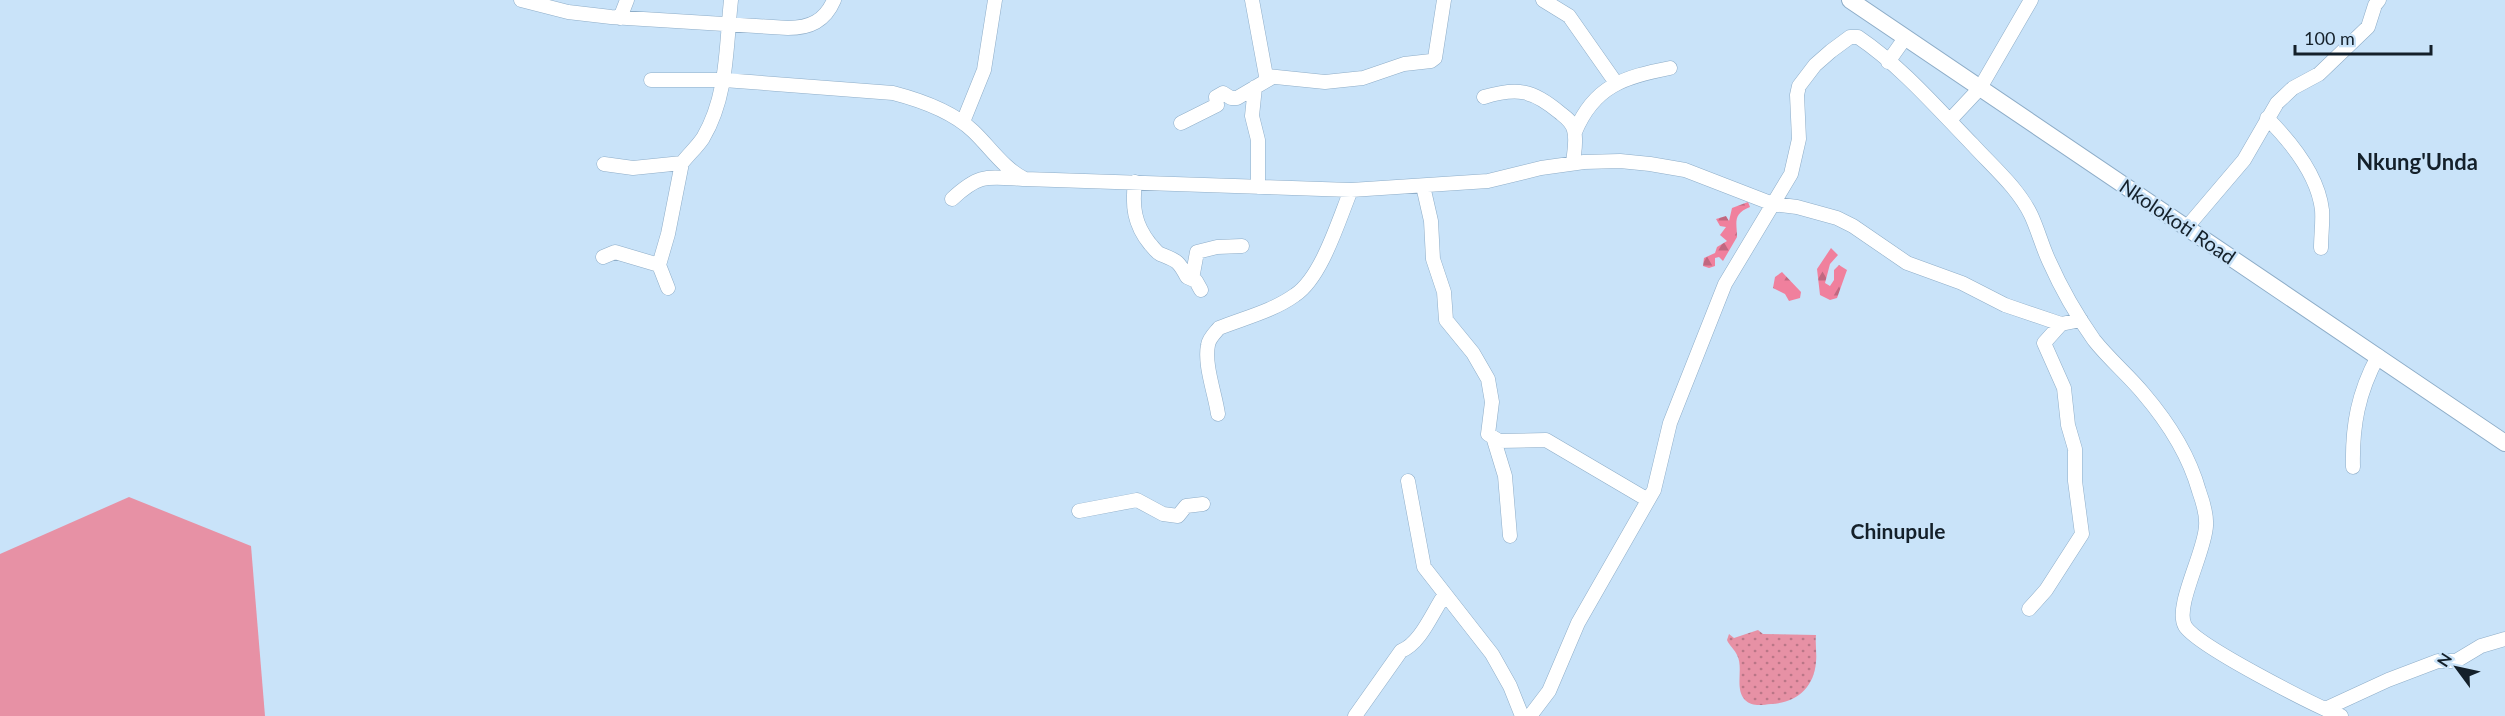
<svg xmlns="http://www.w3.org/2000/svg" width="2505" height="716" font-family="Lato,sans-serif">
  <style>
    .grass { fill: #e791a5 }
    .forest { fill: url(#forest-firs) }
    .park { fill: url(#park-dots) }
    .lines { fill: none; stroke-linecap: round; stroke-linejoin: round }
    .minor-casing { stroke: #8eadc8; stroke-width: 15 }
    .major-casing { stroke: #8eadc8; stroke-width: 18 }
    .minor { stroke: #fff; stroke-width: 14 }
    .major { stroke: #fff; stroke-width: 16 }
    .labels { text-anchor: middle; dominant-baseline: central; stroke-width: 5; stroke-linejoin: round; paint-order: stroke }
    .street-label { font-size: 20px; fill: #14202a; stroke: #c9e3f9 }
    .neighbourhood-label { font-size: 21px; font-weight: bold; fill: #14202a; stroke: #c9e3f9 }
    .quarter-label { font-size: 22px; font-weight: bold; fill: #14202a; stroke: #c9e3f9 }
  </style>
  <defs>
    <pattern id="forest-firs" width="22" height="20" patternUnits="userSpaceOnUse" patternTransform="scale(1.5)"><rect width="22" height="20" fill="#f0809d"/><path d="M5 1l3.5 6h-7zM16 11l3.5 6h-7z" fill="#c16880"/></pattern>
    <pattern id="park-dots" width="8" height="8" patternUnits="userSpaceOnUse" patternTransform="scale(1.5)"><rect width="8" height="8" fill="#e791a5"/><path d="M2 2h.1M6 6h.1" fill="none" stroke="#ba7687" stroke-width="1.8" stroke-linecap="round"/></pattern>
  </defs>
  <rect width="100%" height="100%" fill="#c9e3f9"/>
  <path class="grass" d="M129 497 251 546 265 716H0V554Z"/>
  <path class="forest" d="M1748 202 1750 207C1732 214 1737 223 1737 237L1723 261 1719 257 1715 258V266L1709 268 1703 266 1704 258 1715 253 1717 247 1727 241 1720 235 1726 227 1720 226 1716 219 1726 216 1729 221 1732 208Z
    M1831 248 1838 255 1830 264 1825 283 1830 286 1834 280V270L1839 265 1847 270 1837 298 1830 300 1820 295 1817 269Z
    M1782 272 1801 292 1800 298 1789 301 1785 294 1773 288 1775 277Z"/>
  <path class="park" d="M1758 630 1763 634 1816 635C1815 644 1817 653 1816 662 1814 688 1796 703 1771 704 1762 705 1752 707 1745 700 1734 688 1744 668 1737 655 1735 650 1729 645 1727 640L1729 634 1734 638Z"/>
  <g class="lines">
    <defs>
      <path id="minor" d="M521 0 568 12 611 17 788 28C810 28 825 21 834 0
        M1252 0 1266 76 1325 82 1363 78 1404 64 1431 61 1435 58 1444 0
        M1543 0 1569 16 1616 83
        M620 18 627 0
        M1888 62 1905 38
        M651 80H724L893 93C920 100 953 112 973 131 990 147 1004 169 1025 179L1351 190 1488 181 1541 168 1584 162 1620 161 1650 164 1685 170 1773 204 1797 207 1837 218 1853 226 1907 263 1962 283 2005 305 2061 324 2081 320
        M1255 87 1252 116 1258 140V187
        M1484 97C1517 87 1533 90 1559 112 1565 117 1572 121 1574 130 1577 140 1574 153 1573 163
        M2267 118C2290 141 2318 175 2322 210 2323 222 2321 235 2321 248
        M1950 120 1980 88 2031 0
        M963 122 984 70 995 0
        M1181 123 1217 105 1216 97 1223 93 1231 98H1237L1271 78
        M1575 132C1594 86 1624 77 1670 68
        M604 164 633 168 682 163C689 154 697 147 703 138 728 96 726 46 731 0
        M1135 182C1132 206 1134 224 1150 244 1153 247 1156 252 1160 254 1177 261 1178 260 1187 277L1196 281 1201 290
        M1423 186 1431 221 1433 259 1444 292 1446 320 1473 353 1488 379 1492 402 1488 434 1499 441 1546 440 1648 500
        M952 199C980 173 987 177 1023 179
        M2187 227 2244 160 2277 103 2293 88 2319 74 2368 27 2375 5 2379 0
        M603 257 615 252 659 265 668 288
        M659 265 668 234 682 163
        M1192 279 1197 252 1217 247 1242 246
        M1218 414C1215 393 1204 365 1208 345 1209 338 1215 333 1219 328 1244 318 1273 311 1295 295 1322 277 1339 219 1351 190
        M1494 440 1505 476 1510 536
        M2353 467C2352 426 2358 393 2378 356
        M1408 481 1424 567 1492 654 1510 686 1522 716
        M1079 511 1137 500 1163 514 1178 516 1186 506 1203 504
        M2029 609 2046 590 2082 534 2075 481V449L2068 425 2064 388 2044 343 2061 324
        M2325 709 2388 680 2438 661H2456L2481 646 2505 639
        M1355 716 1401 651C1421 643 1432 613 1445 594
        M1530 716 1549 691 1578 623 1654 490 1670 423 1725 284 1791 174 1799 139 1797 95 1799 86 1815 65 1831 51 1850 37H1858C1901 66 1937 108 1973 145 1993 167 2018 188 2031 215 2038 230 2042 246 2049 261 2061 288 2077 316 2094 340 2109 359 2128 375 2143 393 2167 421 2189 455 2199 491 2203 502 2207 514 2206 526 2205 552 2174 607 2185 626 2197 646 2314 705 2341 716"/>
      <path id="major" d="M1850 0 2505 443"/>
    </defs>
    <use href="#minor" class="minor-casing"/>
    <use href="#major" class="major-casing"/>
    <use href="#minor" class="minor"/>
    <use href="#major" class="major"/>
  </g>
  <g class="labels">
    <g class="street-label">
      <text transform="translate(2178 221) rotate(34)">Nkolokoti Road</text>
    </g>
    <g class="neighbourhood-label">
      <text x="1898" y="530">Chinupule</text>
    </g>
    <g class="quarter-label">
      <text x="2417" y="161">Nkung'Unda</text>
    </g>
  </g>
  <g transform="translate(2457 668) rotate(303)" stroke="#c9e3f9" stroke-width="4.5" paint-order="stroke">
  <path d="M0-4.5L10 22L0 15L-10 22Z" fill="#14202a"/>
  <text y="-9" font-size="16" font-weight="bold" text-anchor="middle" fill="#14202a">N</text>
  </g>
  <path d="M2295 45v9h136v-9" fill="none" stroke="#14202a" stroke-width="3"/>
  <text x="2304" y="45" font-size="18" fill="#14202a" stroke="#c9e3f9" stroke-width="4.5" paint-order="stroke">100 m</text>
</svg>
